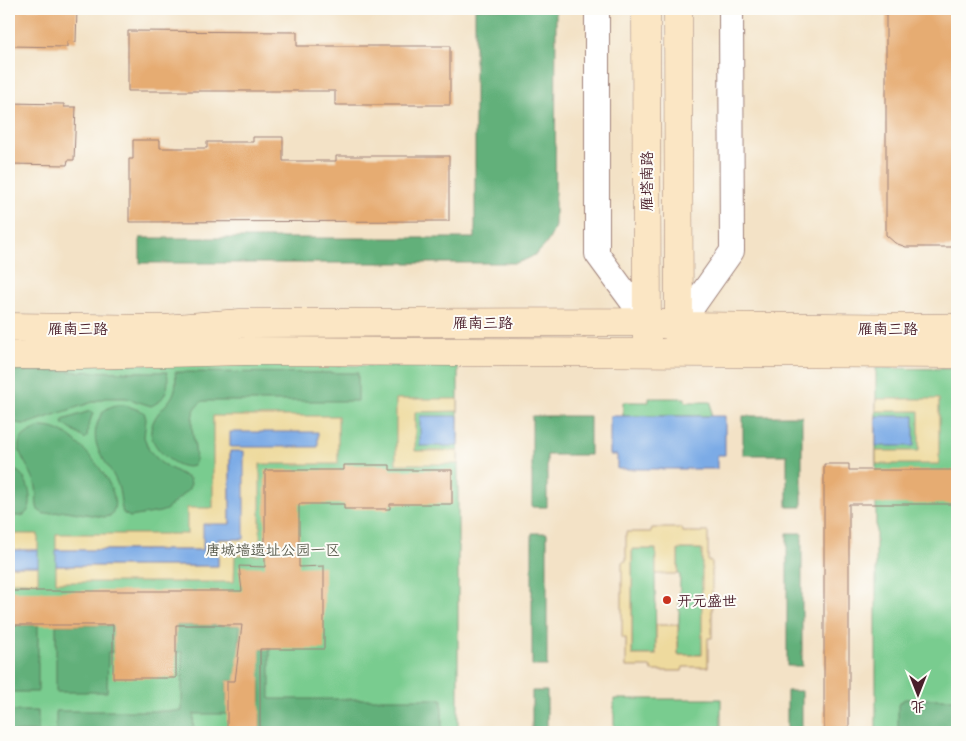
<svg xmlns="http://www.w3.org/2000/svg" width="966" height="741" font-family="Mali,'LXGW WenKai TC',sans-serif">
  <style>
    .green { fill: #79cc8f; stroke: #62765d }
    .forest { fill: #62b07a; stroke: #566852; fill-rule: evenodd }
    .sand { fill: #eeda9e; stroke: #9c7c64; fill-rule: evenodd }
    .water { fill: #7cabe6; stroke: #636588 }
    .building { fill: #e6ac72 }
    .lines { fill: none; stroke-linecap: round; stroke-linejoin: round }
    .street-casing { stroke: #9e8078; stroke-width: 26 }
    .secondary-casing { stroke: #9e8078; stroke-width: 29 }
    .street { stroke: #fff; stroke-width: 24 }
    .secondary { stroke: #fbe6c4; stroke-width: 28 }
    .poi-dot { fill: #c8321e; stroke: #fdfcf7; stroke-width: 2 }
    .labels { text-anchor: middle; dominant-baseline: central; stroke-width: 4; stroke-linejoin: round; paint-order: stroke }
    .street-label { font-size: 15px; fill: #4a1f2b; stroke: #fdfcf7 }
    .park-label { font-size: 15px; fill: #5a5c4e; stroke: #fdfcf7 }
    .poi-label { font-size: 15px; fill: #4a1f2b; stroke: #fdfcf7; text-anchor: start }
  </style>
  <rect width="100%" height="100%" fill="#fdfcf7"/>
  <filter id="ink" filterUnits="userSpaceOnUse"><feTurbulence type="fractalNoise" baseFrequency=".02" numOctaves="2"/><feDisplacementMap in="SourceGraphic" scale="10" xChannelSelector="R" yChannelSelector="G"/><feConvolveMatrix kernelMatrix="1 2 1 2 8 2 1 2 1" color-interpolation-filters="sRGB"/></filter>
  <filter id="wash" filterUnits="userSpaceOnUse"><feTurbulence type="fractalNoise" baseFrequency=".0096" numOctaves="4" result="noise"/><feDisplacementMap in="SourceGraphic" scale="20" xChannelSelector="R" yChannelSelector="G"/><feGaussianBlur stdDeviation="1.12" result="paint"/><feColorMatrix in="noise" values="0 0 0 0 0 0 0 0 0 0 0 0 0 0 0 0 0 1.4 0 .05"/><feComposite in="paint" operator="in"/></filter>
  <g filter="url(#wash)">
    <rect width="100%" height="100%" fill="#f3e2c6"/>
    <path class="green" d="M9 363 458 366V732H9Z
      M876 368 957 369V732H876Z
      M649 398H685V402H711V416H623V402H649Z
      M632 549H656V574L655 575 656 655H632Z
      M678 549H703V655H678L680 575 678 574Z
      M614 699H721V732H614Z"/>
    <path class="forest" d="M475 9H556L555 226C548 247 536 258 515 263H140V238H475Z
      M9 371 167 372C170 386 166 400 151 406L126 398H105L27 424C19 424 14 424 9 417Z
      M175 372 358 373V401H203C179 415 203 452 193 466 178 472 149 447 151 430 155 404 181 405 175 372Z
      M116 405H125L144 412 146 419 144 437 149 450 161 463 190 479 191 484 188 490 166 510 160 512 130 517 123 513C120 503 121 493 117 483 107 459 87 447 99 419 102 411 108 407 116 405Z
      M90 411 93 413 88 427 87 437 85 439 62 423 63 420Z
      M532 416H590V455H547V507H532Z
      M743 416H802V507H787V455H743Z
      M41 427C48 427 54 428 60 431 80 440 130 494 110 516L104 517 66 511 44 514 38 510C35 502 38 492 35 483 27 458 0 441 41 427Z
      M13 470C28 471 36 506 25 514 21 518 13 515 9 515V472Z
      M532 533H547V666H532Z
      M787 533H802V666H787Z
      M9 625H38V692H9Z
      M56 625H240L239 650 270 649V699H442V732H260V714H194L193 732H56V711H182V652H108L107 692H56ZM227 681H260V702H227Z
      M532 691H547V732H532Z
      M787 691H802V732H787Z
      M905 699H957V732H898V705L900 702Z
      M9 711H38V732H9Z"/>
    <path class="sand" d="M396 399H458V411L415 412V451H458V464H396Z
      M876 399H939V464H876V451H919V411H876Z
      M213 416H338V464H260V555H235L234 582H56V566H218V539H244L230 451V524L203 550H56V534H187V508H213Z
      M652 528H682L683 532H708V561L712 562V638H708V667H683L682 671H652L651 667H626V638H622V562L626 561V532H651ZM632 549H656V574H678V549H702V655H678V625H656V655H632Z
      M9 534H38V550H9Z
      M9 566H38V582H9Z"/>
    <path class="water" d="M420 416H458V446H420Z
      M610 416H725V455H717V469H617V455H610Z
      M876 416H914V446H876Z
      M230 432H318V447H230Z
      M230 451H244V539H218V566H56V550H203V524H230Z
      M9 550H38V566H9Z"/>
    <g id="blocks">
      <path class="building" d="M9 9H77L76 42 67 41V47L9 46Z
        M886 9H957V247H906L895 243 886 235Z
        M128 31 297 32V46H450V105H335V91H128Z
        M9 103 64 104V107H76L74 160H68L67 165 9 164Z
        M253 137H283V161H336V156H449V221L129 222V159H133V140H160V148H207V142H253Z
        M824 464H849V470H957V504H849V732H824Z
        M344 465H390V470H452V504H390V509H344V504H299V567L324 566V649H260V732H227V681H235L242 625H176V678H113V625H9V591H242L239 566 265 567V470H344Z"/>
    </g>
  </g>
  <g filter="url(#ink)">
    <use href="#blocks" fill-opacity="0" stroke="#9e8078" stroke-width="1"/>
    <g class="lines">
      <defs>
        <path id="street" d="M597 9V254L647 322
          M679 326 732 251 731 9"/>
        <path id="secondary" d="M646 9 647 340
          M678 9 679 344
          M9 327 164 329 240 323 647 322 679 326 957 328
          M9 355H82L247 351 957 354"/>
      </defs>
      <use href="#street" class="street-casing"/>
      <use href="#secondary" class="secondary-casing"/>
      <use href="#street" class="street"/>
      <use href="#secondary" class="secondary"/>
    </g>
  </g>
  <circle class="poi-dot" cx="667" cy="600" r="5"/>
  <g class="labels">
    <g class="street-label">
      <text transform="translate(646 181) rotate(-90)">雁塔南路</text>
      <text x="483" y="322">雁南三路</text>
      <text x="78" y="328">雁南三路</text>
      <text x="888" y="328">雁南三路</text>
    </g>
    <g class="park-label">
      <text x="273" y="549">唐城墙遗址公园一区</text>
    </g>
    <g class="poi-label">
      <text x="677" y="600">开元盛世</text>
    </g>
  </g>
  <rect width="966" height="741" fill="none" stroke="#fdfcf7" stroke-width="30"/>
  <g transform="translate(918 694) rotate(180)" stroke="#fdfcf7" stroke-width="4" paint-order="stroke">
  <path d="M0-4L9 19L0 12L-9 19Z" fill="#4a1f2b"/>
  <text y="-8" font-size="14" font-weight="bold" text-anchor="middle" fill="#4a1f2b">北</text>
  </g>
</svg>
